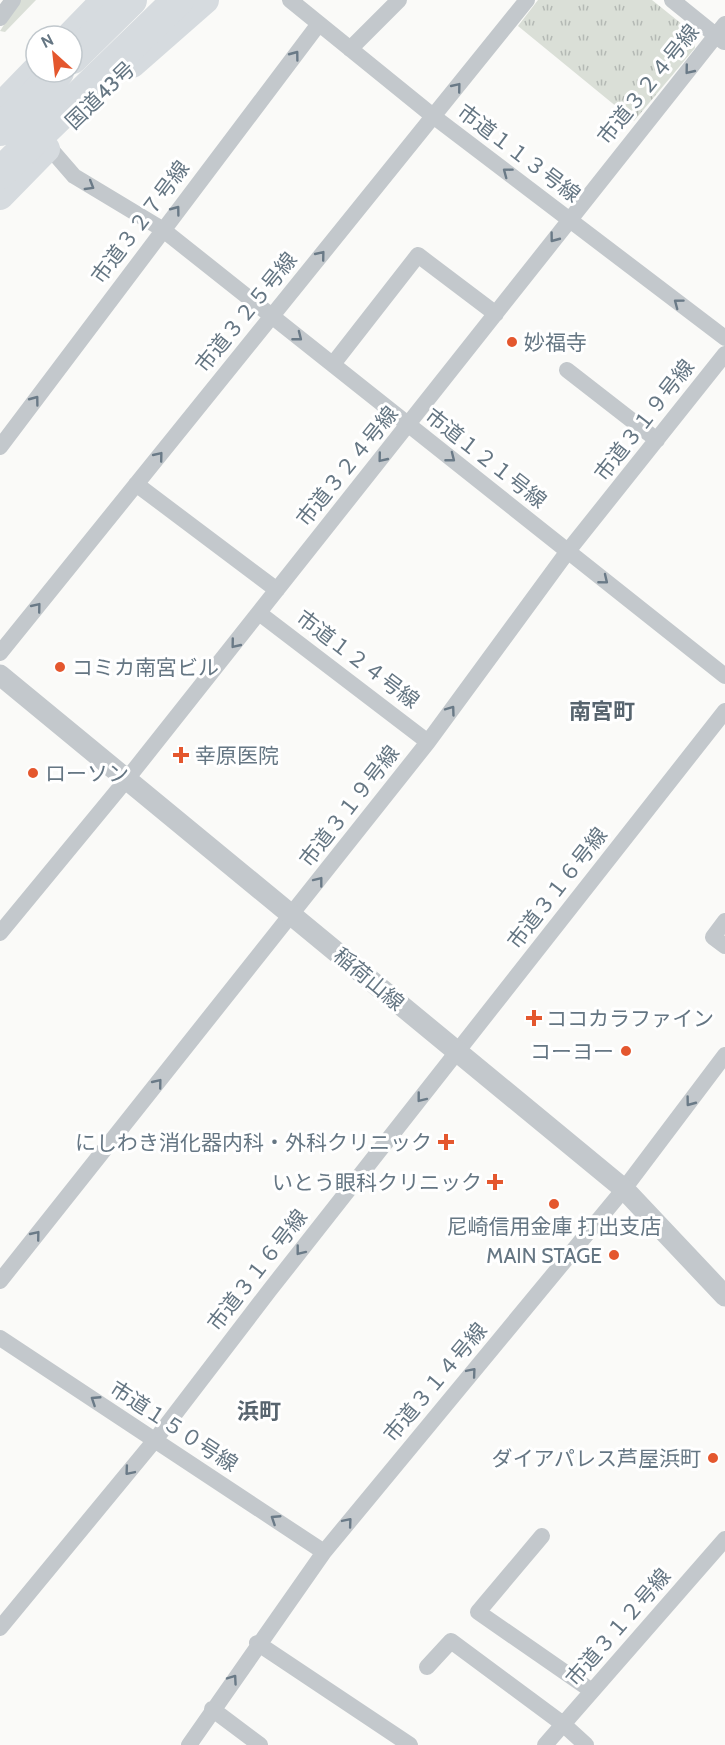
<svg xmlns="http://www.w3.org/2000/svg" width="725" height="1745" font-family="Cabin,'Noto Sans JP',sans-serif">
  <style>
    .park { fill: url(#park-tufts) }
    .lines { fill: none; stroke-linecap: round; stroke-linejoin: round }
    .minor { stroke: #c3c8cc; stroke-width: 16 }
    .tertiary { stroke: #c3c8cc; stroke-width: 21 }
    .trunk { stroke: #d6dbdf; stroke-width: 28 }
    .motorway { stroke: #d6dbdf; stroke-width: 32 }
    .oneway { stroke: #6a7a87 }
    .poi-dot { fill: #e4572e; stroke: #fff; stroke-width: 2 }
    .labels { text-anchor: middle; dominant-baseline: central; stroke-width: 6; stroke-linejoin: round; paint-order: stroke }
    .street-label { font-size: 21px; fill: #657683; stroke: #fff }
    .poi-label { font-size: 21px; fill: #657683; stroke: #fff; text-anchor: start }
    .neighbourhood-label { font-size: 22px; font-weight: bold; fill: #57646e; stroke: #fff }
  </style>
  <defs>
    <pattern id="park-tufts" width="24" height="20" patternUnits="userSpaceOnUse" patternTransform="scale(1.5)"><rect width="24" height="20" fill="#dadfd7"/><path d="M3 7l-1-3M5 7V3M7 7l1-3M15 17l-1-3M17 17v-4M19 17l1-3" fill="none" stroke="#b4b9b4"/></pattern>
  </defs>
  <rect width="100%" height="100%" fill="#fafaf8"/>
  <path class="park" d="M20 0H36L5 32 0 31Z
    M538 0H652L693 33 695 48 634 121 518 26Z"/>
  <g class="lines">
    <path class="minor" d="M290 0 433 116 725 338
      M672 0 724 42
      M0 18 13 0
      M350 49 399 0
      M48 146 74 176 162 229 725 676
      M333 364 418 255 496 314
      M567 370 657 440
      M0 447 318 25
      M136 484 277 590
      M259 613 428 742
      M0 653 527 0
      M725 921 713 937 725 946
      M0 933 127 779 725 24
      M0 1281 428 742 568 551 725 354
      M0 1338 324 1552
      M542 1536 478 1612 592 1691
      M0 1628 155 1440 269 1291 725 711
      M257 1643 410 1745
      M427 1667 451 1641 563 1724 586 1745
      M212 1709 260 1745
      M189 1745 324 1552 624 1189 725 1055
      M545 1745 725 1539"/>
    <path class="tertiary" d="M0 675 624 1189 725 1296"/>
    <path class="trunk" d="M70 36 105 0
      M132 64 205 0
      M0 107 36 70
      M0 196 46 149"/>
    <path class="motorway" d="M72 58 131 0
      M0 130 58 72
      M0 173 178 0"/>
  </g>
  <defs><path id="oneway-chevron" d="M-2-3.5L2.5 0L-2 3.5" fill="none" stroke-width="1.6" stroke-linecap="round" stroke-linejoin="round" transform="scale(1.5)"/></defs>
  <g class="oneway">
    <use href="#oneway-chevron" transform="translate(295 55) rotate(-53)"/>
    <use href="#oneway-chevron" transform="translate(689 70) rotate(129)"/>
    <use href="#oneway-chevron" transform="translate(457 87) rotate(-51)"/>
    <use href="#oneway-chevron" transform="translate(507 172) rotate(-143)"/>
    <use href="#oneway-chevron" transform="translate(90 186) rotate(31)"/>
    <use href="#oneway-chevron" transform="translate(176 210) rotate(-53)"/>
    <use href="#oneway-chevron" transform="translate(554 238) rotate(127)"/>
    <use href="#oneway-chevron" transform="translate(321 255) rotate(-51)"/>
    <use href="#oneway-chevron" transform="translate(678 303) rotate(-143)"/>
    <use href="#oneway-chevron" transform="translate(298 337) rotate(38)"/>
    <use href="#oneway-chevron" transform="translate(35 400) rotate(-53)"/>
    <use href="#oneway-chevron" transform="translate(159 456) rotate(-51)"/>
    <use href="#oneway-chevron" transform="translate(382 458) rotate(129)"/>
    <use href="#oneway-chevron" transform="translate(451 458) rotate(38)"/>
    <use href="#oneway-chevron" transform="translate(604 580) rotate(39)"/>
    <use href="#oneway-chevron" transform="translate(37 607) rotate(-51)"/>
    <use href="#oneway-chevron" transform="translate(235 644) rotate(129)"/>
    <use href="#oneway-chevron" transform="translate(451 710) rotate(-54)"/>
    <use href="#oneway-chevron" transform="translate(319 881) rotate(-52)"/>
    <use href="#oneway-chevron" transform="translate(158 1083) rotate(-51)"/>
    <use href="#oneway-chevron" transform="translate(421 1098) rotate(128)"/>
    <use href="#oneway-chevron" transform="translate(690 1102) rotate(127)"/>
    <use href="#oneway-chevron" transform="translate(36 1235) rotate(-51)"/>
    <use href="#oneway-chevron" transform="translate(300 1251) rotate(128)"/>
    <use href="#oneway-chevron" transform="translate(472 1372) rotate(-50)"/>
    <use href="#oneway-chevron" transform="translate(95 1400) rotate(-147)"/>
    <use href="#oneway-chevron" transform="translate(129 1471) rotate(130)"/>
    <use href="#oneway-chevron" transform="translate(275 1519) rotate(-147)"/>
    <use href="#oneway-chevron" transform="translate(348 1522) rotate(-50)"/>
    <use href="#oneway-chevron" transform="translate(233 1679) rotate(-55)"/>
  </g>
  <g class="poi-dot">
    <circle cx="512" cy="342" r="6"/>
    <circle cx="60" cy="667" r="6"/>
    <path d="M178 746h6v6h6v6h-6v6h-6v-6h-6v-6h6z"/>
    <circle cx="33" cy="773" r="6"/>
    <path d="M531 1009h6v6h6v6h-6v6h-6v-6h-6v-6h6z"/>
    <circle cx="626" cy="1051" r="6"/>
    <path d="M443 1133h6v6h6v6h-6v6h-6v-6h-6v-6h6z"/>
    <path d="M492 1173h6v6h6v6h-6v6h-6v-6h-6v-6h6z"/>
    <circle cx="554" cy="1204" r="6"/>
    <circle cx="614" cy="1255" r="6"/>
    <circle cx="713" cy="1458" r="6"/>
  </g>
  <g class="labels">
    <g class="street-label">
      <text transform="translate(648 84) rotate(-51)">市道３２４号線</text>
      <text transform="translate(100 95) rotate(-44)">国道43号</text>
      <text transform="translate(519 153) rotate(37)">市道１１３号線</text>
      <text transform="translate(140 222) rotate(-53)">市道３２７号線</text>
      <text transform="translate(246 312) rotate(-51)">市道３２５号線</text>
      <text transform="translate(644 420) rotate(-52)">市道３１９号線</text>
      <text transform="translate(486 458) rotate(38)">市道１２１号線</text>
      <text transform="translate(347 466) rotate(-51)">市道３２４号線</text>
      <text transform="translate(358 659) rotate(37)">市道１２４号線</text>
      <text transform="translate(349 806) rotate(-52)">市道３１９号線</text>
      <text transform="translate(557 888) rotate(-52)">市道３１６号線</text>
      <text transform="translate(369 979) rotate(40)">稲荷山線</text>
      <text transform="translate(257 1270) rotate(-52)">市道３１６号線</text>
      <text transform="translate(435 1382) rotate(-50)">市道３１４号線</text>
      <text transform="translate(174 1426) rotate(33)">市道１５０号線</text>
      <text transform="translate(618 1627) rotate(-49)">市道３１２号線</text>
    </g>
    <g class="poi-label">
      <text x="524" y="342">妙福寺</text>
      <text x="72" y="667">コミカ南宮ビル</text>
      <text x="195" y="755">幸原医院</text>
      <text x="45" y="773">ローソン</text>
      <text x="546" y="1018">ココカラファイン</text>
      <text x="614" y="1051" text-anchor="end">コーヨー</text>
      <text x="432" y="1142" text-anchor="end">にしわき消化器内科・外科クリニック</text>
      <text x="482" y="1182" text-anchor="end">いとう眼科クリニック</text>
      <text x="554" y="1226" text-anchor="middle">尼崎信用金庫 打出支店</text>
      <text x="602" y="1255" text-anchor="end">MAIN STAGE</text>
      <text x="701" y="1458" text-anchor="end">ダイアパレス芦屋浜町</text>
    </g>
    <g class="neighbourhood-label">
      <text x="602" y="711">南宮町</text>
      <text x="259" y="1411">浜町</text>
    </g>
  </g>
  <g transform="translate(54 54) rotate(333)"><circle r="28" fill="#ffffff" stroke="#c1c8cd" stroke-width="1.5"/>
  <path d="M0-4.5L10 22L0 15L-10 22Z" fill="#e4572e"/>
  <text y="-9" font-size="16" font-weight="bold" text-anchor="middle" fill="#657683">N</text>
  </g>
</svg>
